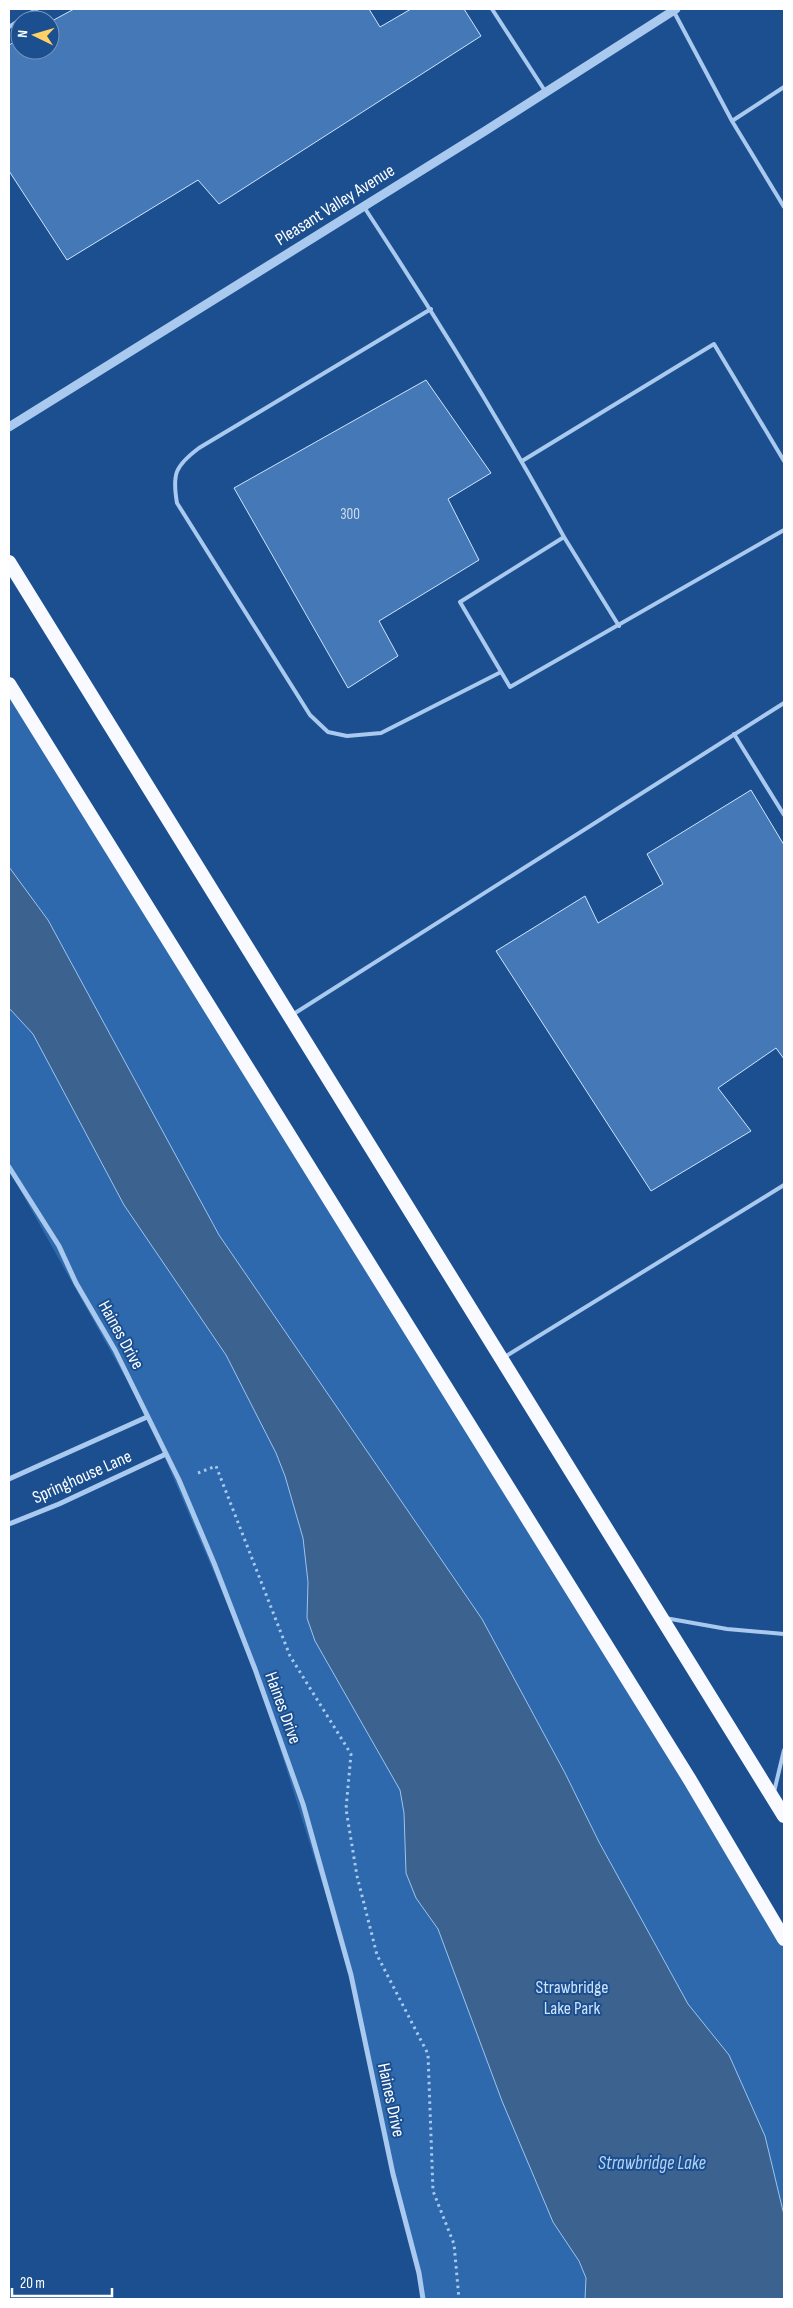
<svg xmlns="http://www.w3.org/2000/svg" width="793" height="2308" font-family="'Sofia Sans Condensed',sans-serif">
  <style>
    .green { fill: #2e69ad }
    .water { fill: #3c6290; stroke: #9cc4f0 }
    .building { fill: #4478b7; stroke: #cfe3fa }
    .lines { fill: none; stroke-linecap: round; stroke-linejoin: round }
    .path { stroke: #a9c9ee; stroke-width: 3; stroke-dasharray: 2.5 4; stroke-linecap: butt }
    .service { stroke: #a9c9ee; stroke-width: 4 }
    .minor { stroke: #a9c9ee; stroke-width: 5 }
    .tertiary { stroke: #a9c9ee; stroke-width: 9 }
    .trunk { stroke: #f8faff; stroke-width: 14 }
    .labels { text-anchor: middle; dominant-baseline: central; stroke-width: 4; stroke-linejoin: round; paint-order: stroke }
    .number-label { font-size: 15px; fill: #d0dded }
    .street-label { font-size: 18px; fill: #fff; stroke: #1b4f8f }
    .park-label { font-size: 18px; fill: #cfe3fa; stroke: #1b4f8f }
    .water-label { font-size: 19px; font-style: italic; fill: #b5d3f5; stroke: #1b4f8f }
  </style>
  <rect width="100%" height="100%" fill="#1b4f8f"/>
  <path class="green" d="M9 684 784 1939V2299H422L351 1975 255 1669 147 1416 9 1170Z"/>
  <path class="water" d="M9 867 48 920 219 1235 482 1619 565 1773 599 1842 688 2004 729 2055 765 2136 784 2215V2299H585L586 2278 579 2261 553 2222 502 2101 438 1929 416 1898 406 1873 404 1813 400 1790 315 1641 307 1618 308 1582 303 1538 285 1476 276 1453 226 1355 124 1205 33 1034 9 1008Z"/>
  <path class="building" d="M74 9H369L380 27 411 9H464L481 36 219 204 198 180 67 260 9 171V45L20 39V50H50V22Z
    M426 380 491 473 448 499 479 560 379 621 398 656 348 688 234 488Z
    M751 790 784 845V1059L776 1048 718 1088 751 1131 651 1191 496 951 585 896 598 923 663 884 647 854Z"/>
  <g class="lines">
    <path class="path" d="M198 1473 216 1466 290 1656 351 1754 346 1809 357 1876 377 1955 428 2054 433 2191 454 2244 459 2299"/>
    <path class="service" d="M492 9 545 91
      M673 10 732 121 784 87
      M9 27 37 9
      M732 121 784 207
      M364 207C435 315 502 424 564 537L460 602 510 687 784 530
      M431 309 199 448C175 466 172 474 177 503L310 715 328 732 347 736 381 733 501 672
      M522 461 714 344 784 461
      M564 537 619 626
      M734 734 784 815
      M292 1015 784 703
      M503 1358 784 1185
      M665 1618 727 1629 784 1634
      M774 1792 784 1750"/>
    <path class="minor" d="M9 1167 59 1246 76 1283 115 1350 179 1480 214 1563 255 1669 303 1804 351 1975 393 2174 419 2273 423 2299
      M9 1479 147 1417
      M9 1524 59 1504 166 1454"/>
    <path class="tertiary" d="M9 427 485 131 676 9"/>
    <path class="trunk" d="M9 562 784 1816
      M9 684 690 1780 784 1939"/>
  </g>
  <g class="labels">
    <g class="number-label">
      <text x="350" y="514">300</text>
    </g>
    <g class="street-label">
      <text transform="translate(335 205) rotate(-32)">Pleasant Valley Avenue</text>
      <text transform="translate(121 1335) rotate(61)">Haines Drive</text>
      <text transform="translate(82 1477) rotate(-24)">Springhouse Lane</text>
      <text transform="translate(283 1708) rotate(70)">Haines Drive</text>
      <text transform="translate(391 2100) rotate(78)">Haines Drive</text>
    </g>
    <g class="park-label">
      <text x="572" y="1987">Strawbridge<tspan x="572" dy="21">Lake Park</tspan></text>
    </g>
    <g class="water-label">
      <text x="652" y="2163">Strawbridge Lake</text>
    </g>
  </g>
  <rect width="793" height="2308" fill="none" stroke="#ffffff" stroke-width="20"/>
  <g transform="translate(35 35) rotate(275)"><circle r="24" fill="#1b4f8f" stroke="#7695bc"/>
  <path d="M0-4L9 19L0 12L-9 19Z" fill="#ffd166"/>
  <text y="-8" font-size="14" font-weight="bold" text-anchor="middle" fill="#ffffff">N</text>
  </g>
  <path d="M12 2288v8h100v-8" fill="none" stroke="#ffffff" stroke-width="2.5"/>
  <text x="20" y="2288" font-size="15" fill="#ffffff" stroke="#1b4f8f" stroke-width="4" paint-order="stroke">20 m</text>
</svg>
